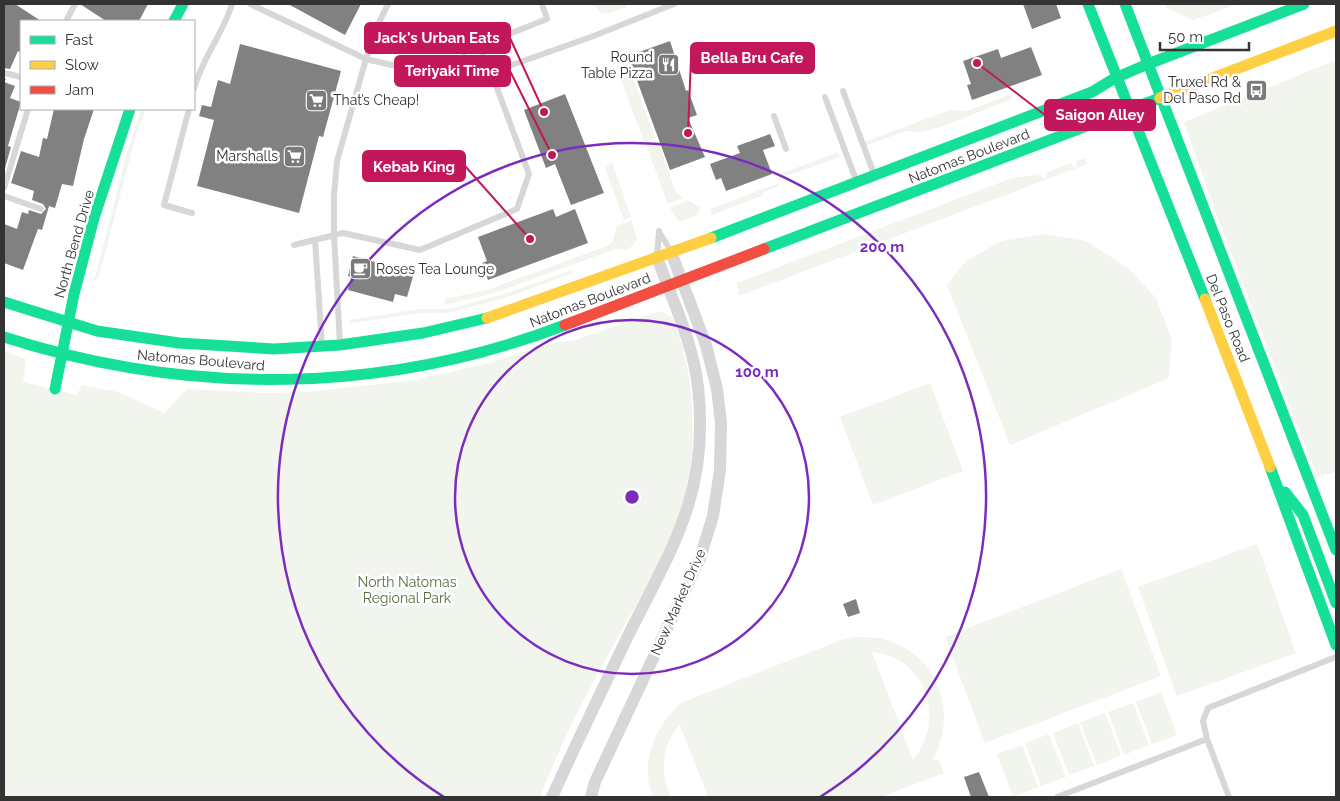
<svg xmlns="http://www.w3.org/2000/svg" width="1340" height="801" font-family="Raleway,sans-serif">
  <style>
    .green { fill: #f1f5ed; fill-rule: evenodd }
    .building { fill: #818181 }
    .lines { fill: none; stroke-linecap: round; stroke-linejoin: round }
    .lane { stroke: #d7d7d7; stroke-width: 6 }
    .street { stroke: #d7d7d7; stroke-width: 12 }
    .fast { stroke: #16e098; stroke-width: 11 }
    .slow { stroke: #ffcf43; stroke-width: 11 }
    .jam { stroke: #f24e42; stroke-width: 11 }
    .ring { fill: none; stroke: #7b2cbf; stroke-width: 2.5 }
    .labels { text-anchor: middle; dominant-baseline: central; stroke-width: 5; stroke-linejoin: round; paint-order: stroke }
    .poi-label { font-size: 14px; fill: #333; stroke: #fff; text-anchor: end }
    .street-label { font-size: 14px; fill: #333; stroke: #fff }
    .park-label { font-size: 14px; fill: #56703f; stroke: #fff }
    .centre { fill: #7b2cbf; stroke: #fff; stroke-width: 2.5 }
    .ring-label { font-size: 15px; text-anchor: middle; font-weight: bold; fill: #7b2cbf; stroke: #fff; stroke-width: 5; stroke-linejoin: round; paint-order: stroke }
    .leader { fill: none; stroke: #c2185b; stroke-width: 2 }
    .callout-dot { fill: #c2185b; stroke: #fff; stroke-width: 2 }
    .callout { fill: #c2185b; stroke: #c2185b; stroke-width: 2 }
    .callout-label { font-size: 15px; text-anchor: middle; font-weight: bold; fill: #fff }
  </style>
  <rect width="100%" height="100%" fill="#fff"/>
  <path class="green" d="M594 4H625L626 7C612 12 602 20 594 4Z
    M1165 4H1239L1193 20 1167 8Z
    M1336 60V472L1317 477 1219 222 1184 122Z
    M627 62 655 138 644 142 616 66Z
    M1011 94 1012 98 1007 101 941 127 922 132 906 131 865 146 864 142 950 110 967 111Z
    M142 109H146L136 135 99 277 94 281 128 150Z
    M658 141 676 192 683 198 668 204 646 145Z
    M838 152 840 157 778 179 780 174Z
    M1085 158 1087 164 739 296 737 283 1012 178 1041 174 1043 179 1047 177 1046 173 1071 163 1073 167 1077 166 1076 161Z
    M612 162 631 217 624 220 605 168Z
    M779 183 778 186 764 192 762 196 712 215 710 209Z
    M688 200 700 208 698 215 682 221 678 220 670 208Z
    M631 220 637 238C634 248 626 251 616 249L491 294 444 305 445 299 487 290 607 246 612 243 617 226Z
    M1044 234 1086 241 1128 268 1156 298 1172 340 1169 378 1010 445 947 285 966 261 1001 241Z
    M572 270 573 273 505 298 448 313H421L351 323 350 320 420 309H450L507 293Z
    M659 311 673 318C701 394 700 473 667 547 653 578 634 607 618 637 589 689 561 742 540 797H4V351L26 359 23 382 77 395 82 385 118 392 164 413 187 389 266 393 307 392 416 380 493 362 545 345 575 340Z
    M930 383 963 471 873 505 840 417Z
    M1257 544 1296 653 1177 696 1138 587Z
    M1121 569 1161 676 985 743 945 637Z
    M856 637C866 637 877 637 886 640 939 655 959 715 932 761L939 759 944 773 881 797H708L680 725C661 745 660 774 671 797H653C639 763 655 726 681 703L841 640ZM872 652C927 657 946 720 913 760Z
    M1161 692 1177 735 1152 744 1136 702Z
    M1133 703 1149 745 1124 755 1108 712Z
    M1105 713 1121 755 1097 765 1080 722Z
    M1078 723 1094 766 1069 775 1053 733Z
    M1049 734 1066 777 1041 786 1025 743Z
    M1022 745 1038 787 1013 797 997 754Z"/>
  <path class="building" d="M4 4H15L41 21H21V53L18 51 10 69 4 68Z
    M80 4H148L139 21H106Z
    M288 4H361L345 35Z
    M1023 4H1056L1061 18 1032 29Z
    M670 41 686 91 688 90 697 115 688 118 705 157 670 170 628 56Z
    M240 44 341 71 323 137 319 136 299 213 197 186 214 120 199 116 202 105 211 107 218 80 230 84Z
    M1031 47 1042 75 972 100 967 85 971 84 963 61 998 49 1001 58Z
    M4 78 6 79 4 82 15 86 10 98 21 102 8 146 11 147 4 172Z
    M565 94 604 193 571 205 555 164 546 168 524 110Z
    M54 109H94L84 139 73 186 62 184 55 208 49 206 42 230 38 229 23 270 4 263V224L17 229 22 212 28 214 29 210 41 214 46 209 43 204 32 200 34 191 11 183 21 151 39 157 43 138 47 139Z
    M770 134 775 146 763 150 772 174 726 191 721 178 716 180 710 164 740 153 737 146Z
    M553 209 556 217 575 209 588 243 488 280 482 263 487 261 478 237Z
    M353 256 414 273 407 297 395 294 393 302 348 290 351 277 348 276Z
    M856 599 860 613 848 617 843 604Z
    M979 772 989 797H971L964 777Z"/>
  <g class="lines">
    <path class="lane" d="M250 4 366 59 464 82 591 37 674 4
      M388 4 377 27 464 52 547 19 542 4
      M66 21 75 4
      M4 73 21 77
      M194 89C202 58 223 34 232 4
      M843 91 874 174
      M825 97 856 180
      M189 109 164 205 192 213
      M774 116 786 149
      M4 188 28 109
      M4 196 41 209
      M659 232 671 251
      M315 240 322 346
      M294 245 343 233 420 250 517 209 529 174 491 72 479 46
      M657 257 659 231
      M340 345 334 235V195L337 161 366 59 377 27
      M1057 797 1207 739
      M1229 797 1207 739 1203 721 1208 708 1336 657"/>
    <path class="street" d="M552 797C576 744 601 692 626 640 671 549 710 494 698 387 693 342 672 300 657 257
      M591 797 595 782 700 558 713 516 720 470 721 423 717 389 706 345 671 252"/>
    <path class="fast" d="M1088 4 1205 299
      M1125 4 1336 550
      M174 21 183 4
      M711 238 1092 92 1115 78 1148 64 1304 4
      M764 249 1160 98
      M4 302 97 331 179 343 274 349 340 345 423 333 487 318
      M4 337C188 396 383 395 565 325
      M55 389 74 294 94 218 130 109
      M1270 467 1336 645
      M1285 492 1303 515 1336 603"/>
    <path class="slow" d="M1160 98 1336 31
      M1205 299 1270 467
      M487 318 711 238"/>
    <path class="jam" d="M565 325 764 249"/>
  </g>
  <g class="ring">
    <circle cx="632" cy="497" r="177"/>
    <path d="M444 797A354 354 0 1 1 820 797"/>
  </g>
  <defs>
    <symbol id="restaurant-square" viewBox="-11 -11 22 22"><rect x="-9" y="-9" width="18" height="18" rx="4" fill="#7a7a7a" stroke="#fff"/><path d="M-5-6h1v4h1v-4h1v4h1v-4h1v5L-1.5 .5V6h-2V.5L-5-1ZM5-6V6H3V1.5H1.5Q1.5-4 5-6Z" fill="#fff"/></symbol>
    <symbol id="bus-square" viewBox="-11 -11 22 22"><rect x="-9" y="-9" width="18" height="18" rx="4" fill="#7a7a7a" stroke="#fff"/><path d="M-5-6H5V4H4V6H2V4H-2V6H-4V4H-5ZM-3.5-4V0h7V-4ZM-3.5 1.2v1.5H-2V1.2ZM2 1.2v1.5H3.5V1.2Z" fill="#fff"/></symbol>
    <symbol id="supermarket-square" viewBox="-11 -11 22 22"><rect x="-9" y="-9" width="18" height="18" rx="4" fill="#7a7a7a" stroke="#fff"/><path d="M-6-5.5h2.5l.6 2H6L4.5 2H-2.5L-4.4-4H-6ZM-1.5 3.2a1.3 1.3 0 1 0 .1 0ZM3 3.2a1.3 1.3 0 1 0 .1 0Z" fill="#fff"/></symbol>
    <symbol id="cafe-square" viewBox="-11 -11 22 22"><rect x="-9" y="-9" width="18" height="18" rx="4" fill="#7a7a7a" stroke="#fff"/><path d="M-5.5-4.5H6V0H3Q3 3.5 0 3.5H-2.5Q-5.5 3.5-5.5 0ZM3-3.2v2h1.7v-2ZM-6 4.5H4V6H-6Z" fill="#fff"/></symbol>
  </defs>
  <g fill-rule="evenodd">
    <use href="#restaurant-square" x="656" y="52" width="25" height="25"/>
    <use href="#bus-square" x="1244" y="78" width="25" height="25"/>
    <use href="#supermarket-square" x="304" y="88" width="25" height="25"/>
    <use href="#supermarket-square" x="282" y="144" width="25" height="25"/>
    <use href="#cafe-square" x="348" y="256" width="25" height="25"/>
  </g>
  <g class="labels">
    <g class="poi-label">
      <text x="653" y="57">Round<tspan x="653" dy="16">Table Pizza</tspan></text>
      <text x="1241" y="82">Truxel Rd &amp;<tspan x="1241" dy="16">Del Paso Rd</tspan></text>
      <text x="333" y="100" text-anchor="start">That’s Cheap!</text>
      <text x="278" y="156">Marshalls</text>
      <text x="376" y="269" text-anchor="start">Roses Tea Lounge</text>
    </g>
    <g class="street-label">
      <text transform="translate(969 156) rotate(-21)">Natomas Boulevard</text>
      <text transform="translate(74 244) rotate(-74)">North Bend Drive</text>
      <text transform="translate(590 300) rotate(-21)">Natomas Boulevard</text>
      <text transform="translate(1228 318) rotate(68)">Del Paso Road</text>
      <text transform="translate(201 360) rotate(5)">Natomas Boulevard</text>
      <text transform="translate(678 602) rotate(-66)">New Market Drive</text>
    </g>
    <g class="park-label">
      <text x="407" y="582">North Natomas<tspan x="407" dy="16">Regional Park</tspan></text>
    </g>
  </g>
  <circle cx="632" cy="497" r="8" class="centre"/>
  <g class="ring-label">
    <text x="882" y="252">200 m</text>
    <text x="757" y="377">100 m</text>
  </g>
  <path class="leader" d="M544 112L510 38M688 133L691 58M552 155L510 71M977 63L1045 115M530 239L465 166"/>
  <g class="callout-dot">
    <circle cx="544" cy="112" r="5"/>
    <circle cx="688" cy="133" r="5"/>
    <circle cx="552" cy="155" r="5"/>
    <circle cx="977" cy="63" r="5"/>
    <circle cx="530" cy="239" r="5"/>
  </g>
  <g class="callout">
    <rect x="365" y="23" width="145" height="30" rx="5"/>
    <rect x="691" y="43" width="123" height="30" rx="5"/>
    <rect x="395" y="56" width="115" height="30" rx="5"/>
    <rect x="1045" y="100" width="110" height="30" rx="5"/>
    <rect x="363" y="151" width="102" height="30" rx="5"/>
  </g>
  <g class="callout-label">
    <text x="437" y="43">Jack's Urban Eats</text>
    <text x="752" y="63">Bella Bru Cafe</text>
    <text x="452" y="76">Teriyaki Time</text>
    <text x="1100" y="120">Saigon Alley</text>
    <text x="414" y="172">Kebab King</text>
  </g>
  <rect width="1340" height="801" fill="none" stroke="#333333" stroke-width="10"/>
  <rect x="20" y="20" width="175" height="90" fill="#ffffff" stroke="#adadad"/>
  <rect x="30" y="36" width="25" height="8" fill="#16e098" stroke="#adadad"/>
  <text x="65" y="45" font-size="15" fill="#333333">Fast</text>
  <rect x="30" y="61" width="25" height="8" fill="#ffcf43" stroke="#adadad"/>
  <text x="65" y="70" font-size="15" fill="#333333">Slow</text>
  <rect x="30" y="86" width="25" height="8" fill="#f24e42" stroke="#adadad"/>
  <text x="65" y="95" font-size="15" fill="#333333">Jam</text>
  <path d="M1160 42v8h89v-8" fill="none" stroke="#333333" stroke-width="2.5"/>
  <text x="1168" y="42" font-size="15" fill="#333333" stroke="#ffffff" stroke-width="4" paint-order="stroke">50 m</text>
</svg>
